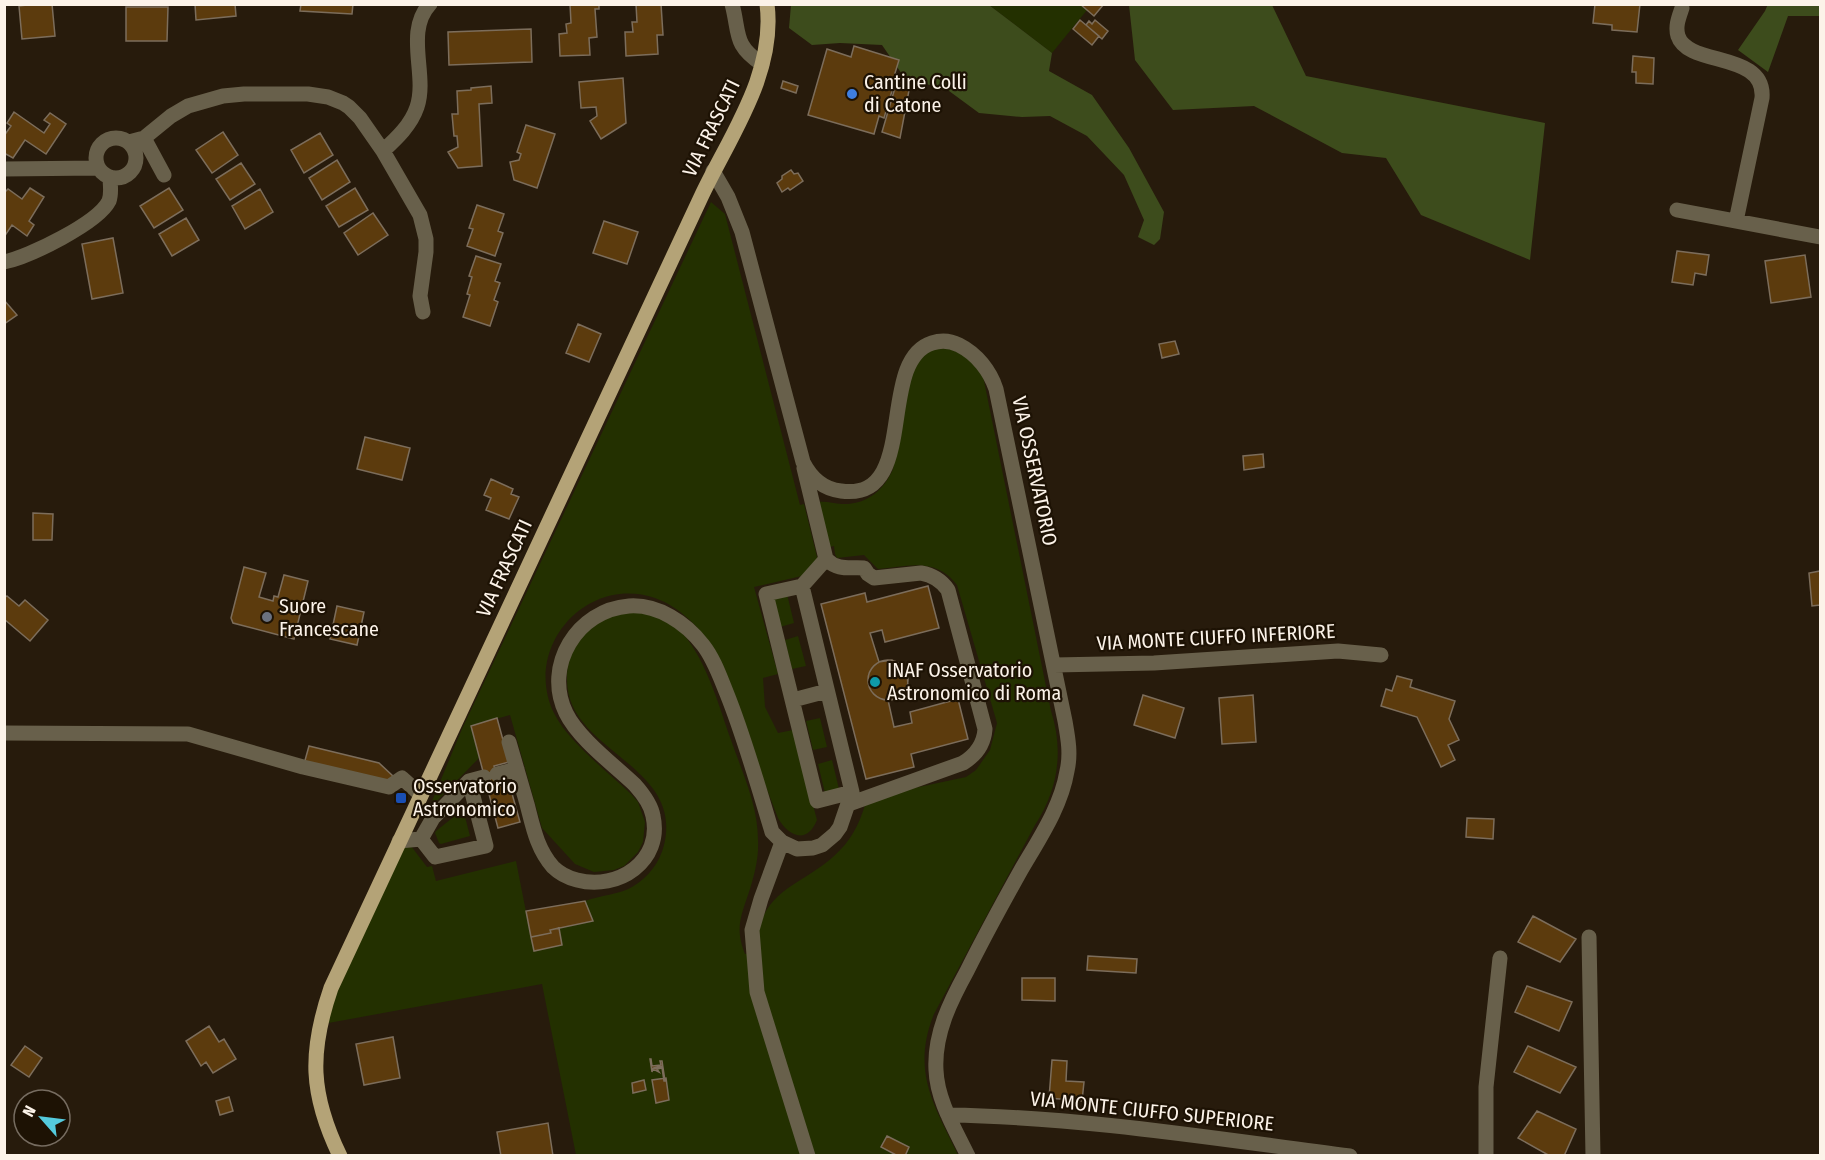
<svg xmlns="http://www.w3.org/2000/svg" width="1825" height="1160" font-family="'Fira Sans Condensed',sans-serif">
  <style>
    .green { fill: #233000 }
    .forest { fill: #3d4c1c }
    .building { fill: #5c3b0d; stroke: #7c6d5b; stroke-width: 1.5 }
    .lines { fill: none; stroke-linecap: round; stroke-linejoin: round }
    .minor { stroke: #68604b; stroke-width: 15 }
    .major { stroke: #b4a377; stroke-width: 15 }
    .shop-dot { fill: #3f7fe0; stroke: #1d1204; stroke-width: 2 }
    .worship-dot { fill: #6b7280; stroke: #1d1204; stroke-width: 2 }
    .culture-dot { fill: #0f9aa8; stroke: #1d1204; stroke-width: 2 }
    .transit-dot { fill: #1a4fb4; stroke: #1d1204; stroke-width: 2 }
    .labels { text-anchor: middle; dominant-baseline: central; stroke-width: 4.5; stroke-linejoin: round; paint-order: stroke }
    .poi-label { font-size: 20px; fill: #fcf3e9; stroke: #1d1204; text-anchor: start }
    .street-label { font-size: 20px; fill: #fcf3e9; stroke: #1d1204 }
  </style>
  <rect width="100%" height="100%" fill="#271b0c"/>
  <path class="green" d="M989 5H1080L1087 10 1052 53Z
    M711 202 725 214 800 505 804 504 818 561 806 575 754 587 778 674 763 678 765 707 778 733 793 730 817 820C807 845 788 836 778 818L711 644C697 625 678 606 655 598 585 574 521 650 555 715 568 741 609 773 631 794L638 802 645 822 643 842 638 852 624 866 614 870 594 872 575 864 542 828 510 715 471 726 479 758 435 803 432 801 462 729Z
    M947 348 965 355 983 376 1051 711C1064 751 1058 790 1035 825L934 1014C911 1071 934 1105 958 1155H576L542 984 323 1024 402 847 411 846 427 867 432 866 436 881 516 861 531 937 559 928 593 921 585 901C601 895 618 895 632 887 648 878 660 862 664 845 684 763 565 752 567 678 567 668 569 657 575 648 587 625 609 614 634 612 651 611 679 626 688 640 709 669 719 706 731 740 742 772 758 805 758 840 759 856 755 873 750 889 742 914 734 927 745 954L757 952C757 890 797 889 834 856 850 842 859 825 865 805L891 793 966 777 976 770 990 750 997 723 957 585C936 557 908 566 878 569L864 555 837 558 835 554 834 546 830 547 819 502C827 501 834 504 842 504 867 505 884 490 893 469L909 375 927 350Z
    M787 594 794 623 780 627 773 598Z
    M798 636 806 666 792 669 785 640Z
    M820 718 827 747 813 750 806 721Z
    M832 760 839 789 825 793 818 764Z
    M461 811 464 813 470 836 441 844 439 843 435 833 436 831Z"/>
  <path class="forest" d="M1768 4 1820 5 1819 16H1788L1768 72 1738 50 1765 11Z
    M791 5H989L1052 53 1049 71 1092 95 1129 148 1164 212 1160 239 1154 245 1138 237 1144 220 1124 175 1087 136 1050 116 1022 117 979 113 945 88 906 80 882 45 840 43 812 45 789 28Z
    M1129 5H1272L1306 76 1545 123 1530 260 1421 215 1386 158 1342 153 1254 106 1173 110 1135 60Z"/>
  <path class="building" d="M35 4H52L55 36 22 39 19 6Z
    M195 4H235L236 16 196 20Z
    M301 4H353L352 14 300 11Z
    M570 4H599V9H595L597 37 589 38 590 55 560 56 559 34 567 33 566 24 571 23Z
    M636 4H661L663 35H657L658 54 626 56 625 32H633L632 22H637Z
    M1080 4H1104L1094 16Z
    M1595 4H1640L1637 32 1612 30V25L1593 23Z
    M126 7H168L167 41H126Z
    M1080 20 1099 36 1092 45 1073 29Z
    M1095 20 1108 31 1102 39 1086 25 1089 21 1092 24Z
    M531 29 532 62 449 65 448 32Z
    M854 46 899 60 895 73 897 74 884 118 879 116 874 134 808 115 827 49 851 57Z
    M1633 56 1654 58 1653 84 1636 83V72H1632Z
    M623 78 626 123 601 139 590 121 597 116 596 107 581 108 579 82Z
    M783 81 798 86 796 93 781 88Z
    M897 81 910 85 900 138 882 132Z
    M491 86 492 103 479 104 482 166 458 168 448 152 458 147 457 136H454L452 114H458L457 91 471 90V88Z
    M14 112 44 133 50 124 44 120 50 113 66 124 46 154 25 140 13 158 4 153V131L6 133 11 126 7 123Z
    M526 125 555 134 537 188 514 180 510 162 519 160 521 154 517 152Z
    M223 132 238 155 212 173 196 150Z
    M320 133 333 155 304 173 291 150Z
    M337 160 350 182 322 200 309 178Z
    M241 163 255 184 230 200 216 179Z
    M791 170 794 174 798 173 803 181 790 190 788 188 782 192 777 183 782 179V176Z
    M30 188 44 197 29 221 34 225 27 236 12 225 4 237V193L8 189 22 199Z
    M169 188 183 210 154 228 140 206Z
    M355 188 368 210 339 227 326 206Z
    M260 189 273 212 245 229 232 206Z
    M477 205 504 214 498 231 503 233 495 256 467 246 473 229 469 228Z
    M373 213 388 235 358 255 344 233Z
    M186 218 199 240 172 256 159 234Z
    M604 221 638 232 627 264 593 253Z
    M113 238 123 293 92 299 82 244Z
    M1677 251 1709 255 1706 275 1695 273 1693 285 1672 282Z
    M1805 255 1811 297 1771 303 1765 261Z
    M476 256 501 264 495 281 500 283 494 300 498 302 490 326 463 317 470 295 467 294 472 277 469 276Z
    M4 300 17 315 4 324Z
    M578 324 601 334 589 362 566 353Z
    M1175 341 1179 354 1162 358 1159 344Z
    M365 437 410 448 402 480 357 469Z
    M1263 454 1264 467 1244 470 1243 456Z
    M491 479 513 489 511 494 519 497 509 519 486 510 491 498 484 495Z
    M33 513 53 514 52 540H33Z
    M244 567 266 573 259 597 273 601 274 596 278 597 284 575 308 581 294 639 233 623 231 618Z
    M1820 571V605L1812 606 1809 573Z
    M928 586 939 628 885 642 882 630 870 633 879 662 892 660 904 667 907 673 908 686 905 691 897 698 888 700 894 727 912 723 910 712 958 699 968 739 911 754 914 767 866 779 821 604 865 593 867 602Z
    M7 596 19 606 25 600 48 620 30 641 4 619V598Z
    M337 606 364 612 357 645 330 639Z
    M868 680a20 20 0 1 1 40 0a20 20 0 1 1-40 0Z
    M1397 676 1412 680 1410 687 1455 701 1449 719 1459 740 1448 745 1455 760 1441 767 1417 717 1381 706 1386 689 1392 691Z
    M1143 695 1184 708 1175 738 1134 725Z
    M1253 695 1256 742 1222 744 1219 698Z
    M497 718 509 762 494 766 500 786 509 783 520 822 498 828 471 726Z
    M309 746 379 763 394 777 387 783 304 764Z
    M1467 818 1494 819 1493 839 1466 837Z
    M585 901 593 921 550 930 551 933 531 937 526 911Z
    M1533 916 1576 939 1560 962 1518 942Z
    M559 928 562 945 534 951 531 937 551 933 550 930Z
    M1088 956 1137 959 1136 973 1087 970Z
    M1022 978H1055V1001L1022 1000Z
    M1527 986 1572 1002 1559 1031 1515 1012Z
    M209 1026 219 1042 224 1039 236 1059 213 1073 206 1062 201 1066 186 1041Z
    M393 1037 400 1078 364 1085 356 1044Z
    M25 1046 42 1058 29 1077 11 1065Z
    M1528 1046 1576 1067 1560 1093 1514 1072Z
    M650 1059H651L652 1066 661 1065 660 1061H662L665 1081H664L662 1068 657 1069 659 1072 653 1069 662 1067 661 1066 653 1068 652 1072Z
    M1052 1060 1067 1061 1066 1081 1084 1082 1082 1101 1049 1098Z
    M666 1078 669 1100 656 1103 652 1080Z
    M644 1080 646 1090 633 1093 632 1083Z
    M229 1097 233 1111 220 1115 216 1101Z
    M1537 1111 1576 1129 1564 1156H1550L1518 1138Z
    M548 1123 553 1156H501L497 1132Z
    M887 1136 909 1147 905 1156H898L881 1147Z"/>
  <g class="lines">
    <path class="minor" d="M732 4C740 34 733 45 762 64
      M1682 8C1679 17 1675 26 1678 36 1688 67 1766 51 1762 98L1736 221
      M96 158a20 20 0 1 1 40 0a20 20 0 1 1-40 0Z
      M144 138 164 175
      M129 142 144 138 171 116 188 106 223 96 244 94H308L328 97 343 103 349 107 360 118 383 151 420 215 426 239V252L420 296 423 312
      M383 151C397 138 411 125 417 107 428 75 404 32 430 4
      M4 169 98 168
      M713 171 728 197 742 232 803 462C811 478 823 489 841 491 921 502 875 361 932 343 941 340 951 341 959 345 977 354 990 371 996 389L1065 721C1068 738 1071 754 1067 771 1061 807 1039 839 1021 870 1002 904 984 937 967 971 950 1002 934 1034 936 1070 937 1100 955 1129 968 1156
      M1677 210 1820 237
      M4 262C29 257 98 223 109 201 112 193 110 185 110 177
      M804 468 826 559C838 571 849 567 864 568L868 574 874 578 921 573C933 575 941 580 948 590L985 729C984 744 976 755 963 763L849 804
      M826 559 802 586 766 594 817 801 852 792
      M1054 665 1154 663 1338 651 1381 655
      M793 700 827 691
      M4 733 188 734 303 767 389 787 402 778 421 795
      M509 742C515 763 521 783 527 804 533 827 537 849 553 867 559 873 569 878 577 880 618 891 663 861 653 816 651 804 643 794 635 785 614 765 578 738 566 713 543 666 577 610 629 606 658 604 686 623 703 645 714 659 720 677 727 694 745 739 758 786 772 832L782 842 797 849 813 848 822 845 835 834 840 827 852 792 802 586
      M497 774 517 769
      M469 781 484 777
      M399 841 421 839 435 857 486 846 469 781 433 818 421 839
      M782 842 761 899 752 930 757 992 808 1156
      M1589 937 1593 1156
      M948 1115C1083 1117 1217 1139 1350 1156
      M1486 1156V1087L1500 958"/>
    <path class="major" d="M340 1156C310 1094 309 1052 331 988L701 197C729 137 776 74 767 4"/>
  </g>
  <circle class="shop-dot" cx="852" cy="94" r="6"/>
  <circle class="worship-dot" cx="267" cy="617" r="6"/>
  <circle class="culture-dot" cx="875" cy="682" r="6"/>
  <rect class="transit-dot" x="395" y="792" width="12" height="12" rx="3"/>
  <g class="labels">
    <g class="poi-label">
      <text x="864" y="82">Cantine Colli<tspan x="864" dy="23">di Catone</tspan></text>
      <text x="279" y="606">Suore<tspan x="279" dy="23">Francescane</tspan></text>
      <text x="887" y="670">INAF Osservatorio<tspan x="887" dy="23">Astronomico di Roma</tspan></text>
      <text x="413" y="786">Osservatorio<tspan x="413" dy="23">Astronomico</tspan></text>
    </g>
    <g class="street-label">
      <text transform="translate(711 128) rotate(-64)">VIA FRASCATI</text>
      <text transform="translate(1035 471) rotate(78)">VIA OSSERVATORIO</text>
      <text transform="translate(504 568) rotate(-65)">VIA FRASCATI</text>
      <text transform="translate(1216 637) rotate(-3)">VIA MONTE CIUFFO INFERIORE</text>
      <text transform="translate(1152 1111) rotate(6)">VIA MONTE CIUFFO SUPERIORE</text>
    </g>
  </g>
  <rect width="1825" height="1160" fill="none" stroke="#fcf3e9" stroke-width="12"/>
  <g transform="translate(42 1118) rotate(298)"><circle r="28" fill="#1d1204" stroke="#766c60" stroke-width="1.5"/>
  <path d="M0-4.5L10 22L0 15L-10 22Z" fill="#54cadd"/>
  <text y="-9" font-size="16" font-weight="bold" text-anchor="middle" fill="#fcf3e9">N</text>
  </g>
</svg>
